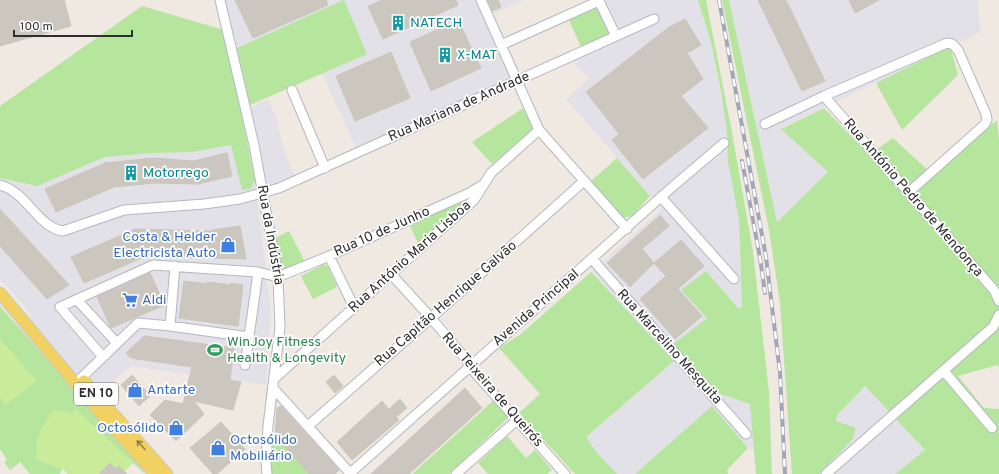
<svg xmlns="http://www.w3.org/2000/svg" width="999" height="474" font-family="Overpass,sans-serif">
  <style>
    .industrial { fill: #e3e1e8 }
    .green { fill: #b6e59e }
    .pitch { fill: #c9ec9a }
    .building { fill: #cbc7bf; stroke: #cbc5ba }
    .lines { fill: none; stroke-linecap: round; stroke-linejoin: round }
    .minor-casing { stroke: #b4b7c1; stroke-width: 11 }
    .major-casing { stroke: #c9c9c9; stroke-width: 13 }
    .minor { stroke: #fff; stroke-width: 9 }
    .major { stroke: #f2d163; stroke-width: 11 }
    .rail-casing { stroke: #a3a6b8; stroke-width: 4 }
    .rail { stroke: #fff; stroke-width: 2.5; stroke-dasharray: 8; stroke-linecap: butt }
    .oneway { stroke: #908048 }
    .labels { text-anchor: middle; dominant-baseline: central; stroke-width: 3.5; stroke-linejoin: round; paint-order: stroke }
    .shield { fill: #fff; stroke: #6d6d6d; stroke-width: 1 }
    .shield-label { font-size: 13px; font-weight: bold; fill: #2e2e2e }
    .culture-label { font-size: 14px; fill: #0d838f; stroke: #fff; text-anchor: start }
    .street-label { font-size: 14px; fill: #2e2e2e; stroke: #fff }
    .shop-label { font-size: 14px; fill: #366cbe; stroke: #fff; text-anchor: start }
    .leisure-label { font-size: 14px; fill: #27864d; stroke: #fff; text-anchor: start }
  </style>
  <rect width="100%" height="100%" fill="#efe9e1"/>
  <path class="industrial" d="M225 0H523L485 18 513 79 356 148 322 73 250 105Z
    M605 0H698L711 42 722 96 727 133 728 162 739 219 742 308 754 450 748 448 712 406 635 474H617L597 453 586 437 674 361 591 272 662 209 566 99 589 79 573 61 622 38Z
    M729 0H977L981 32 781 128 828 172 777 222Z
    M268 99 278 121 277 122 282 143 294 176 268 188 251 107Z
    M247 141 255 181 271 310 266 385 131 366 94 398 84 401 18 326 32 315 0 279V178L37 186 105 157 153 153 192 152Z
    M865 386 925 450 895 474H819L852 440 836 421 837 415Z"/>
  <path class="green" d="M344 0 367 54 250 105 237 48Z
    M698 0H706L731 127 753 252 769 392 772 474H756L750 404 715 392 672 345 707 318 681 290 706 271 738 308H742L739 219 728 162 727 133 722 96 711 42Z
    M722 0H729L777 222 828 172 781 129 824 108 869 155 893 138 933 175 997 120 999 138V371L998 365 958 376 984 408 999 409V474H895L925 450 865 386 837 415 836 421 856 428 852 440 819 474H792L780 303 769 230Z
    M142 6 224 30 255 181 250 189 242 190 231 145 192 152 153 153 105 157 37 186 0 178V106Z
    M598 7 610 34 581 47 569 20Z
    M950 46 958 75 902 130 876 83Z
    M523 108 533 129 492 164 472 142Z
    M617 158 650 196 632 216 623 218 590 182Z
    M466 198 468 200 418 243 410 226Z
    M289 231 306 264 286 269 280 267 274 239Z
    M324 264 328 267 337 287 313 299 301 276Z
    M591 272 674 361 586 437 597 453 617 474H575L519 413 540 394 499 348 521 334Z
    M0 306 146 472 144 473 77 411 72 413 36 459 62 469 60 474H30L20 462 10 470 4 462 7 460 0 449Z
    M493 401 509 417 449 474H412Z
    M712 406 748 448 727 470 728 474H635Z
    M275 436 309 474H272L271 470 272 437Z
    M507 436 526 458 535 450 552 470 547 474H488L478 463Z"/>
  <path class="pitch" d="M0 339 37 381 5 405 0 398Z
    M74 409 77 410 133 463 122 474H68L62 469 36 459 37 439 43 426 53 410 72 413Z"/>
  <path class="building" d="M0 0H64L71 26 0 46Z
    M235 0H326L328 5 253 38Z
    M382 0H456L458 5 383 39 368 6Z
    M488 0H498L501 7 492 11Z
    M758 0H786L825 81 802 91Z
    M849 0H879L855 13Z
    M685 19 701 45 687 53 703 79 681 96 708 128 643 179 612 140 619 134 586 92 669 27Z
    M458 20 481 68 431 91 410 42Z
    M391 52 410 98 355 121 336 76Z
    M227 153 232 176 198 184 153 183 114 187 56 212 45 189 105 163 153 158 193 161Z
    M0 209 51 265 69 285 47 299 0 246Z
    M660 215 669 226 642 249 654 263 630 287 607 263Z
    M240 226 246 259 146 256 84 283 71 257 135 229 211 231 212 230Z
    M681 240 704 266 678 289 702 316 675 339 640 299 666 276 654 263Z
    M150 273 165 305 111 328 97 297Z
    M184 281 207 284V282L231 285V283L243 285 238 326 179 318Z
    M144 336 234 348 230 380 241 382 233 410 194 401 204 414 176 441 150 415 165 400 183 404 192 367 131 358 126 353Z
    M132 375 150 396 139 406 121 385Z
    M334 375 343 386 335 393 326 382Z
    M465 388 482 408 409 474H371Z
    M400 399 407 408 396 417 399 420 352 460 337 442 382 401 389 409Z
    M281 406 339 470 335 474H309L275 436 277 408Z
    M221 422 245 449 217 474H213L190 448Z
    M110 463 115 469 119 466 127 474H99Z"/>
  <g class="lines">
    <defs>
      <path id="minor" d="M220 0 254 145 278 277 280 327 268 426 266 462 267 474
        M481 0 539 130 627 229
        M501 45 599 1 616 36
        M292 90 325 168
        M824 96 994 290 999 301
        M765 124 824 96 947 43 952 44 958 50 986 114 987 120 984 125 909 192
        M0 185C27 192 37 227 63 231L124 210 204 204 240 199 279 188 654 19
        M661 197 734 279
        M329 256 354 307
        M592 259 746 434
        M258 272 249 337 170 326 138 323 103 357 60 307 153 265 258 272 278 277 329 256 469 193 484 184
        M391 274 431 318 465 358 470 367 565 474
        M77 300 117 343
        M170 326 175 266
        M245 365 249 337
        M944 371 992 428
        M81 378 103 357
        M274 379 474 200 491 173 539 130
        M273 388 350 473
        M308 426 431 318 584 181
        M349 474 670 189 724 143
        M456 474 517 420
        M826 474 993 327 999 315"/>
      <path id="major" d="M0 293 102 415 155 474
        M84 381 167 474"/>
    </defs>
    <use href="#minor" class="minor-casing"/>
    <use href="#major" class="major-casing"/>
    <use href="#minor" class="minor"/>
    <use href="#major" class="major"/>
    <defs>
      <path id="rail" d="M719 0 766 257 780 373 785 474
        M742 161 760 258 765 293"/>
    </defs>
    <use href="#rail" class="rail-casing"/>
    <use href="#rail" class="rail"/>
  </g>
  <defs><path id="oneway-shaft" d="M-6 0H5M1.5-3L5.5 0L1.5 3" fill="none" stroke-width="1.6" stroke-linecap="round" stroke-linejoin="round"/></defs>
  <use class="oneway" href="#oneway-shaft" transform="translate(141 445) rotate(-132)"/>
  <defs>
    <symbol id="building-bare" viewBox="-9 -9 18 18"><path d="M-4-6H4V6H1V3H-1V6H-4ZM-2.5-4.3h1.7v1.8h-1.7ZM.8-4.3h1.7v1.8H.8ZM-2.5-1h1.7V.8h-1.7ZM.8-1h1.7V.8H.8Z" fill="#0f9aa8" stroke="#fff" stroke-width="2.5" paint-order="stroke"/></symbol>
    <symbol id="shop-bare" viewBox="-9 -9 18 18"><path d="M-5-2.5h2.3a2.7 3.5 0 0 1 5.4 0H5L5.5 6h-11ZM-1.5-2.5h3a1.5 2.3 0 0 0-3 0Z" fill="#3f7fe0" stroke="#fff" stroke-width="2.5" paint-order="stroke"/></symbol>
    <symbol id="supermarket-bare" viewBox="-9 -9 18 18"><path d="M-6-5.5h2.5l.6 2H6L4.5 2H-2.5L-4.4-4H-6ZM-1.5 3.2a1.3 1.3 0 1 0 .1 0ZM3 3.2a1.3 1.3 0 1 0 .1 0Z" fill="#3f7fe0" stroke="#fff" stroke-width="2.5" paint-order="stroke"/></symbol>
    <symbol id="stadium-bare" viewBox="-9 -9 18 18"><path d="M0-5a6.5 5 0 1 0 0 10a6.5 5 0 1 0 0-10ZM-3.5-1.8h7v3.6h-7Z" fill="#2e9e5b" stroke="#fff" stroke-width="2.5" paint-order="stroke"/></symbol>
  </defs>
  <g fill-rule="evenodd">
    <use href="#building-bare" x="387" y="12" width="22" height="22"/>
    <use href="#building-bare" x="434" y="44" width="22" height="22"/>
    <use href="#building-bare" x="120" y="162" width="22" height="22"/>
    <use href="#shop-bare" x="217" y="234" width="22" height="22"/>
    <use href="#supermarket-bare" x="119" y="289" width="22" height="22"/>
    <use href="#stadium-bare" x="204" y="339" width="22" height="22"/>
    <use href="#shop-bare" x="124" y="379" width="22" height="22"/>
    <use href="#shop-bare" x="165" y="417" width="22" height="22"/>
    <use href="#shop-bare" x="207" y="437" width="22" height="22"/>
  </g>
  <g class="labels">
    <rect class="shield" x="74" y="383" width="44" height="22" rx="3"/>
    <g class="shield-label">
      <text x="96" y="394">EN 10</text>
    </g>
    <g class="culture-label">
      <text x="410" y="23">NATECH</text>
      <text x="457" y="55">X-MAT</text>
      <text x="143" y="173">Motorrego</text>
    </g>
    <g class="street-label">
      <text transform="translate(459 107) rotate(-24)">Rua Mariana de Andrade</text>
      <text transform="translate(913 198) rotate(49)">Rua António Pedro de Mendonça</text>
      <text transform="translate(382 232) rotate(-24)">Rua 10 de Junho</text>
      <text transform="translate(270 235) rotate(80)">Rua da Indústria</text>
      <text transform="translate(410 257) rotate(-42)">Rua António Maria Lisboa</text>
      <text transform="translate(446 304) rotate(-41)">Rua Capitão Henrique Galvão</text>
      <text transform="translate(536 308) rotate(-41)">Avenida Principal</text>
      <text transform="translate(669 347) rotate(48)">Rua Marcelino Mesquita</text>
      <text transform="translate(492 390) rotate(49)">Rua Teixeira de Queirós</text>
    </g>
    <g class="shop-label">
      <text x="216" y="237" text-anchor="end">Costa &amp; Helder<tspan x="216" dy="16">Electricista Auto</tspan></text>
      <text x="142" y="300">Aldi</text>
      <text x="147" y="390">Antarte</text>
      <text x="164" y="428" text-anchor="end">Octosólido</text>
      <text x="230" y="440">Octosólido<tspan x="230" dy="16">Mobiliário</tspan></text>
    </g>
    <g class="leisure-label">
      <text x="227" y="342">WinJoy Fitness<tspan x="227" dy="16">Health &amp; Longevity</tspan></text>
    </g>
  </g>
  <path d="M14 30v6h118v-6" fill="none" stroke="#2e2e2e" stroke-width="2"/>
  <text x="20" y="30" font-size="12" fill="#2e2e2e" stroke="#ffffff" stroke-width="3" paint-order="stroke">100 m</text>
</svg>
